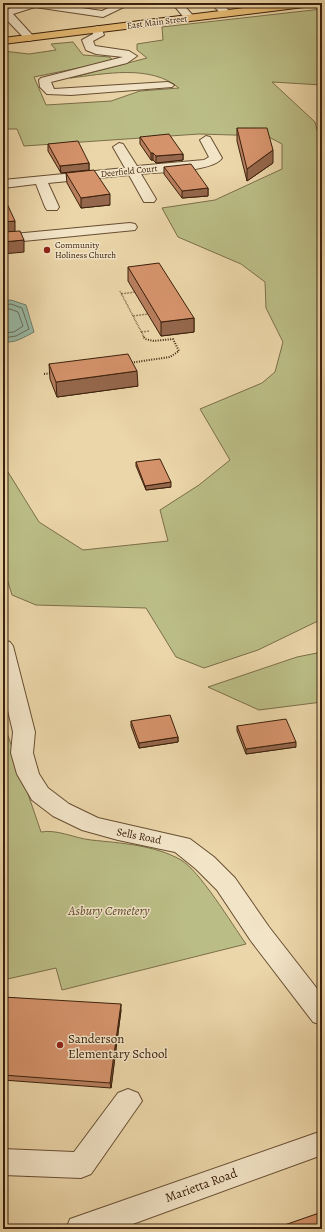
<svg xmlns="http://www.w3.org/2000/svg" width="325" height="1232" font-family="Alegreya,serif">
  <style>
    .green { fill: #bbbd86; stroke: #7b6e48 }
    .water { fill: #99b9a4; stroke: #737c67 }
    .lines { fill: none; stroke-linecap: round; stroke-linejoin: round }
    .shore { stroke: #6a6c58; stroke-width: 1 }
    .minor-casing { stroke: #674e32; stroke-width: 2 }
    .major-casing { stroke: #3b200b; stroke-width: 2 }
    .path-far1 { stroke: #3b200b; stroke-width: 1.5; stroke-dasharray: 0.5 1; stroke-linecap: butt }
    .path { stroke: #3b200b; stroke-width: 2; stroke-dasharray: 1 1.5; stroke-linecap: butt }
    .minor { fill: #f2e4c7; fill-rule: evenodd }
    .major { fill: #e6bb74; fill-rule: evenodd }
    .wall { fill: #b77e5d; stroke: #3b200b }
    .shaded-wall { fill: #95674c; stroke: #3b200b }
    .building { fill: #d5936c; stroke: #3b200b }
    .poi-dot { fill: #8f2418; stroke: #f2e4c7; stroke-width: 1.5 }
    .labels { text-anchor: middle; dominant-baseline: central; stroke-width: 3; stroke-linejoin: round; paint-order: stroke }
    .far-street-label { font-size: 9px; fill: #3b200b; stroke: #f2e4c7 }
    .far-poi-label { font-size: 9px; fill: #3b200b; stroke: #f2e4c7; text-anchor: start }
    .street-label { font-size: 11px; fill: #3b200b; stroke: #f2e4c7 }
    .near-park-label { font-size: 13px; font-style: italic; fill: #5b472a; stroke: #f2e4c7 }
    .near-poi-label { font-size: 13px; fill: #3b200b; stroke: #f2e4c7; text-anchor: start }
    .near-street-label { font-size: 13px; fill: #3b200b; stroke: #f2e4c7 }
  </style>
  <rect width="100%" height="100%" fill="#ebd6a9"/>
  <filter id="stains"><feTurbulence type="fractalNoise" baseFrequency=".005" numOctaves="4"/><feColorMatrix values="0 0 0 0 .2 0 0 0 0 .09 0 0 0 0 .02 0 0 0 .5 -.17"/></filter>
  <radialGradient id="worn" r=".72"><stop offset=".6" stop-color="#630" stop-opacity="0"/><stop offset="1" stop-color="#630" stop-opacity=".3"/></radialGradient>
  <path class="green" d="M322 9V85L272 82 315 122 322 149V619L258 650 204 668 176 657 146 608 36 605 12 595 3 566V471L8 472 39 522 83 550 168 541 160 510 199 485 230 460 200 409 262 383 275 372 283 342 266 308 265 282 241 264 178 237 162 208 215 200 282 169V144L267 136 199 134 24 146 17 129H3V51L29 54 56 50 51 44 73 42 83 55 110 57 113 61 34 77 46 105 111 101 140 91 179 88C150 64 105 74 70 78L147 58 137 50V44L163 40 162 27Z
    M322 652V702L259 710 208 687 297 657Z
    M3 721 41 832C57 829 74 838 91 840 120 843 155 845 181 860 199 870 232 924 246 944L62 990 56 968 3 980Z"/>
  <path class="water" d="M11 300 26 305 34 332C26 336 13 345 3 341V301Z"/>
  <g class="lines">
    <path class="shore" d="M3 305 11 304 22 308 29 329 16 336 3 338
      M3 310 10 309 18 312 23 326 14 332 3 333"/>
    <defs>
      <path id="minor" d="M27 3H48L102 11 119 3H132L103 17 35 7 13 14 35 38 30 41 26 40 3 16V7L8 9Z
        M172 3H182L195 18 194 20H186Z
        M211 3H222L231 13 230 15H222Z
        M235 3H248L259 10 254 13Z
        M97 26 101 27 104 35 93 41 95 46 129 51 137 56 127 63 51 82 54 89 168 82 174 85 172 87 71 95 47 94 40 87 39 80 41 78 123 57 96 54 86 50 82 40 93 34 92 29Z
        M206 136 210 137 222 158C213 172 158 172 141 174L156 199 154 202H144L129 175 48 183 59 207 57 210H47L45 207 36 184 3 188V180L125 168 113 147 119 143 123 144 137 166 204 160 209 157 200 140Z
        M130 223 135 224 137 227 135 230 3 243V235Z
        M3 640 10 642 13 646 35 732 33 753 39 774 48 788 69 804 98 818 190 839 214 857 235 878 269 927 322 995V1025L313 1022 251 941 217 890 196 869 175 852 118 840 82 830 53 816 32 800 17 774 11 753 13 732 3 689Z
        M128 1089 138 1093 142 1101 91 1174 81 1178 3 1175V1149L74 1152 118 1093Z
        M322 1131V1155L119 1229H66L70 1219Z"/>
      <path id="major" d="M285 3H317L312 6 3 44V38Z"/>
    </defs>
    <use href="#minor" class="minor-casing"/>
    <use href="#major" class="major-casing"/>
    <path class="path-far1" d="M120 291 144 337
      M121 294 135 292
      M133 316 148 314
      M141 332 150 331"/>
    <path class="path" d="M129 363 170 357 179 351 173 339 154 341 145 339 143 336
      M44 374 51 373"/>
    <use href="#minor" class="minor"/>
    <use href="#major" class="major"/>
  </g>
  <path class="wall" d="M237 128 273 163 247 181 237 141Z
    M140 137 183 154V160L156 163 153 160H151L140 144Z
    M48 144 89 163V170L61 173 48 151Z
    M164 167 208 188V196L182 198 164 174Z
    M66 173 110 205 81 208 67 183Z
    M128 267 194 318V332L161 336 128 281Z
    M49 364 138 386 57 397 50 379Z
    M136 462 171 487 146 490 136 466Z
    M131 721 178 737V742L139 748 131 726Z
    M237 726 296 747 246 754 237 731Z
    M3 997 121 1010 111 1088 3 1080Z"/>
  <path class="shaded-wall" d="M273 150V163L247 181V169Z
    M151 153H153V160H151Z
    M183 154V160L156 163V156Z
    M89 163V170L61 173 60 166Z
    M208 188V196L182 198V191Z
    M110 194V205L81 208V198Z
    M15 221V232L3 234V222Z
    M24 240V252L3 254V242Z
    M194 318V332L161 336V322Z
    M137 371 138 386 57 397 56 382Z
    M171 482V487L146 490 145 486Z
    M178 737V742L139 748V743Z
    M296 742V747L246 754V749Z
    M121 1004V1010L111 1088 110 1083Z"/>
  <path class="building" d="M237 128H267L273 150 247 169Z
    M169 134 183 154 156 156 153 153H151L140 137Z
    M78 141 89 163 60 166 48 144Z
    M191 164 208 188 182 191 164 167Z
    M94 170 110 194 81 198 66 173Z
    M3 195 15 221 3 222Z
    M20 231 24 240 3 242V232Z
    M159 263 194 318 161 322 128 267Z
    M128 354 137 371 56 382 49 364Z
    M160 459 171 482 145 486 136 462Z
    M170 715 178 737 139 743 131 721Z
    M286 719 296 742 246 749 237 726Z
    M3 997 121 1004 110 1083 3 1075Z
    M322 1212V1229H273Z"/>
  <g class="poi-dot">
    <circle cx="47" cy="250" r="4"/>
    <circle cx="60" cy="1045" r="4"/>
  </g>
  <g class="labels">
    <g class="far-street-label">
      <text transform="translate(157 22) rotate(-7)">East Main Street</text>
      <text transform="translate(129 171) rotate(-6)">Deerfield Court</text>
    </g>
    <g class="far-poi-label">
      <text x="55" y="245">Community<tspan x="55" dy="10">Holiness Church</tspan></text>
    </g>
    <g class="street-label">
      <text transform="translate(139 836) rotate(11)">Sells Road</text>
    </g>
    <g class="near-park-label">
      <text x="109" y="910">Asbury Cemetery</text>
    </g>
    <g class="near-poi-label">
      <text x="68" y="1038">Sanderson<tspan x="68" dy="15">Elementary School</tspan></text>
    </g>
    <g class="near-street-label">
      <text transform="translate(201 1185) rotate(-20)">Marietta Road</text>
    </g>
  </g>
  <rect width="325" height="1232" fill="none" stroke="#ebd6a9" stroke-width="16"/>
  <rect x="4" y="4" width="317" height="1224" fill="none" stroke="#3b200b" stroke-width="2"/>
  <rect x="8" y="8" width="309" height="1216" fill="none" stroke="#3b200b"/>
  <rect width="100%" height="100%" filter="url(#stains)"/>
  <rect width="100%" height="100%" fill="url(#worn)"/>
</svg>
